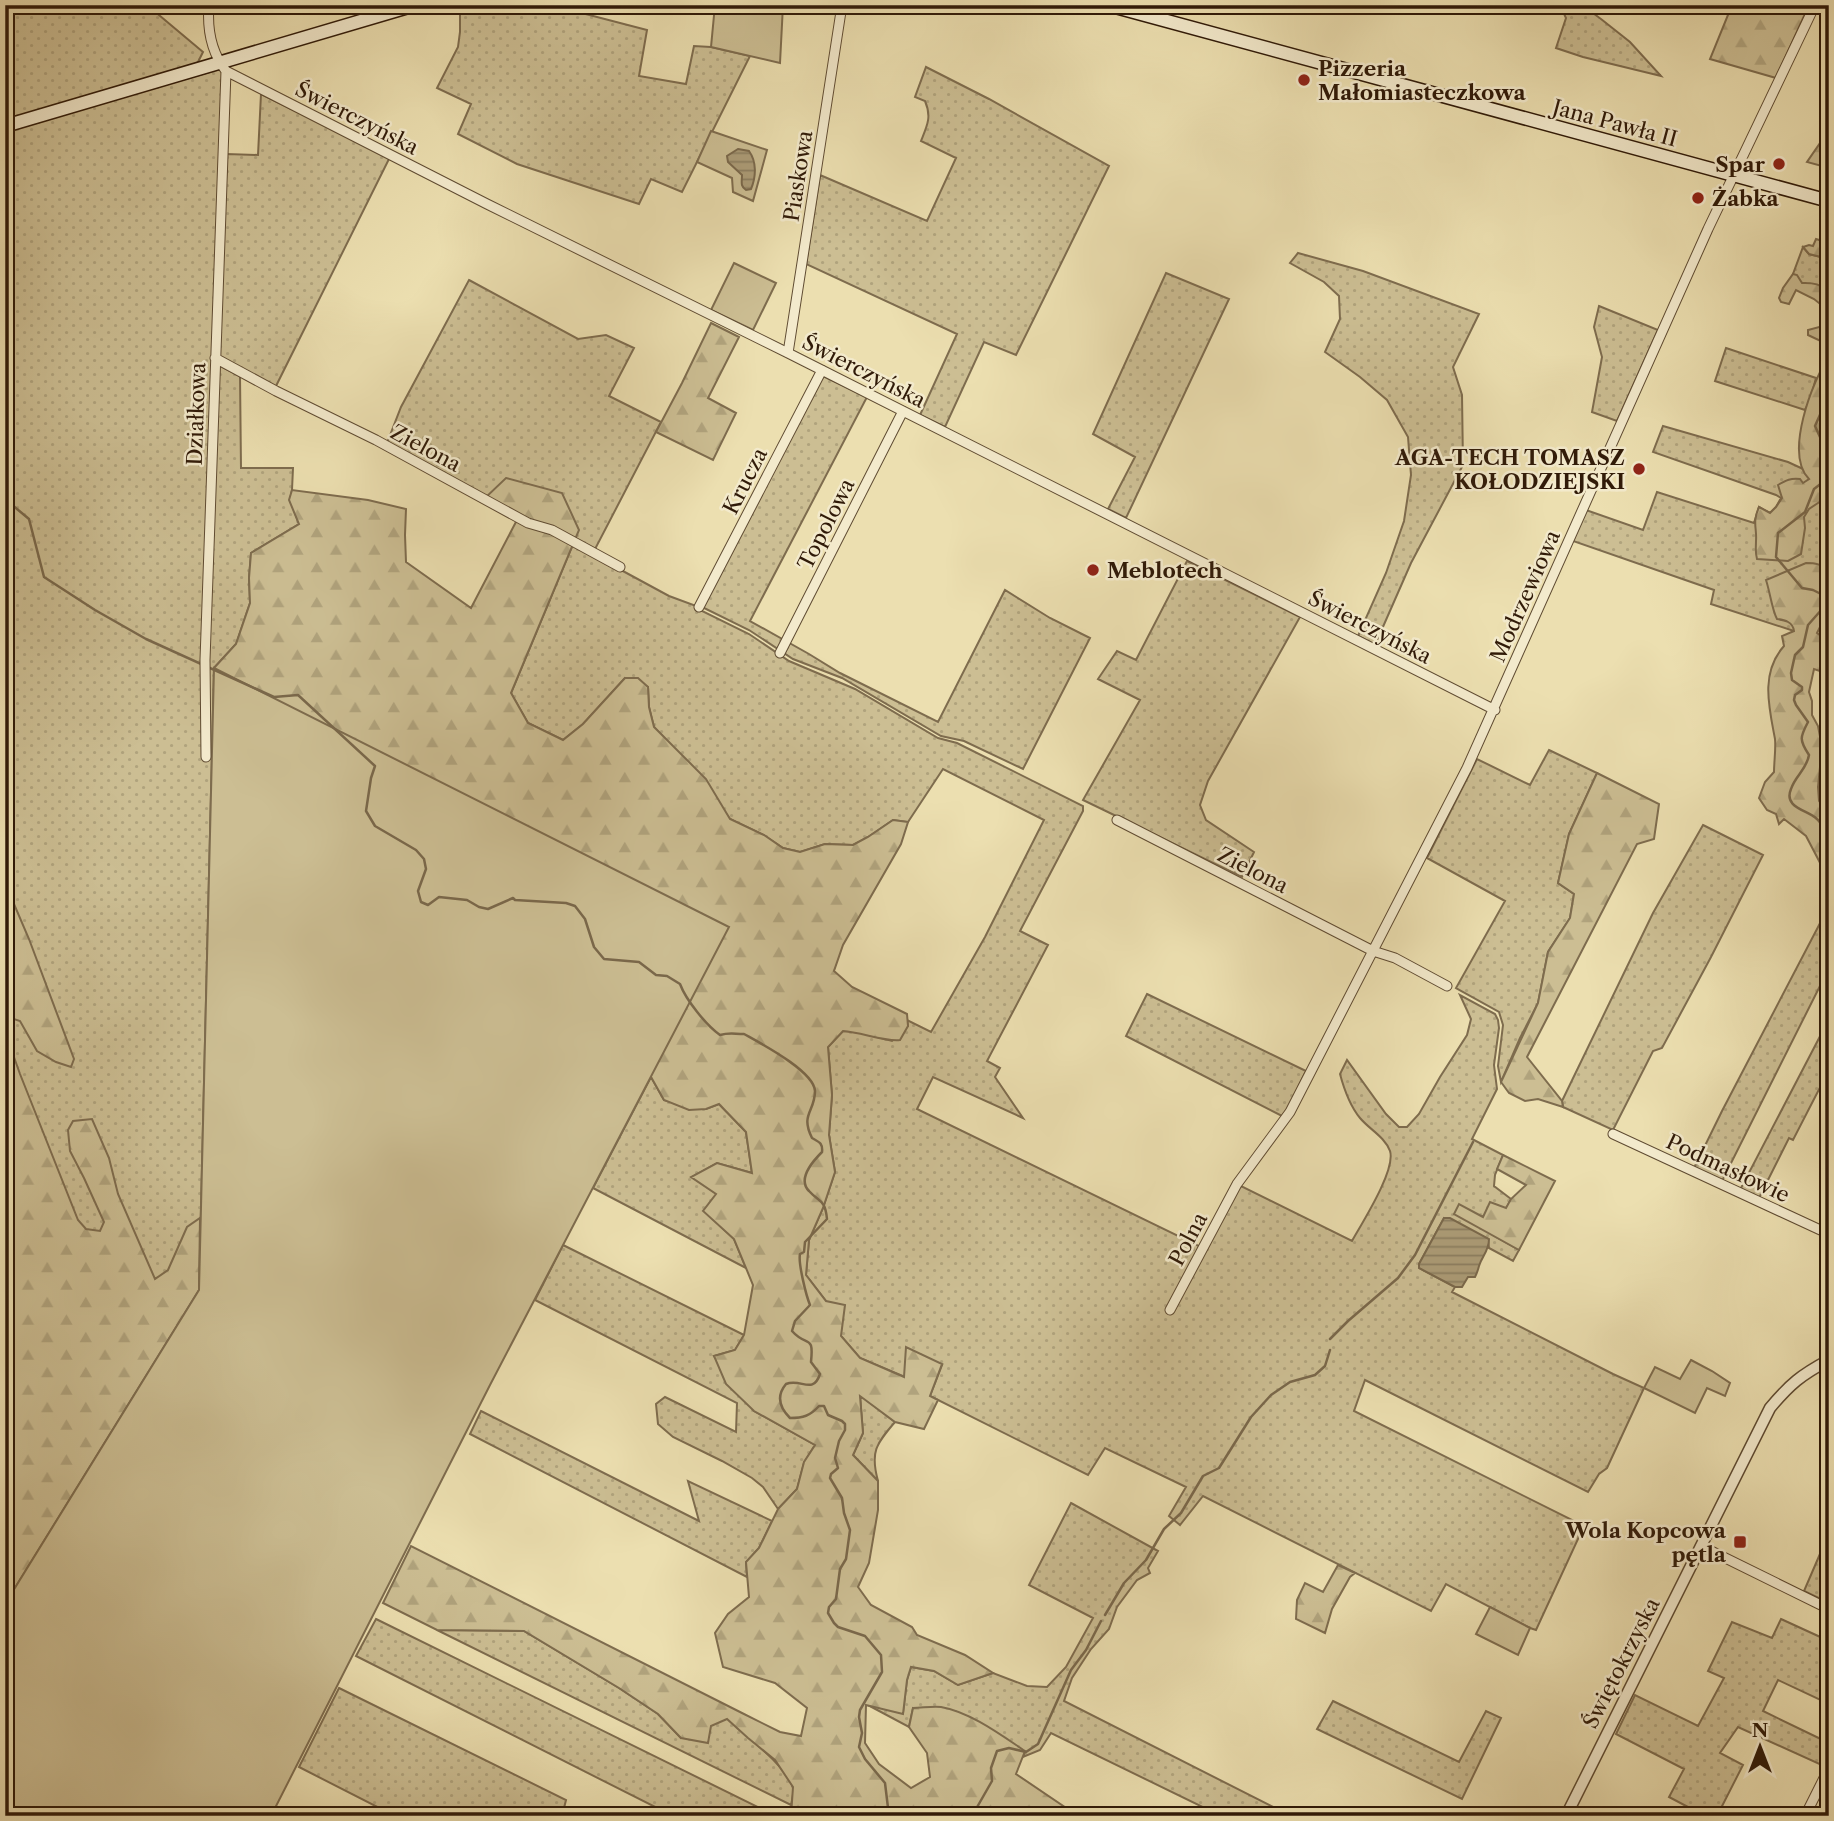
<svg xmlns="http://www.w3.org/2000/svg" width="1834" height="1821" font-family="'Libre Caslon Text',serif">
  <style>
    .grass { fill: url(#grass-dots); stroke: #7e6c4e; stroke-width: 2 }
    .forest { fill: url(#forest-firs); stroke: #7e6c4e; stroke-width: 2 }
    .garden { fill: #ccbe93; stroke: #7e6c4e; stroke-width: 2 }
    .water { fill: url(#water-rules); stroke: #7a684b; stroke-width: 2 }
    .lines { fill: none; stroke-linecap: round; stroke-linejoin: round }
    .stream { stroke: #7a684b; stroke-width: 2.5 }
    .minor-casing { stroke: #5f4b32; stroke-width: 11 }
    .tertiary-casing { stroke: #5f4b32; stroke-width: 13 }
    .secondary-casing { stroke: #301a08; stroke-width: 15 }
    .minor { stroke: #f3eacc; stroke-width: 9 }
    .tertiary { stroke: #f3eacc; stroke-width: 10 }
    .secondary { stroke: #f3eacc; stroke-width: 12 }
    .poi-dot { fill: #8f2418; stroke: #f3eacc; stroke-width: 2.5 }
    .labels { text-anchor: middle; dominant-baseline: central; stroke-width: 5; stroke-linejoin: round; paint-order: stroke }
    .poi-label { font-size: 21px; font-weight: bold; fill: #301a08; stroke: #f3eacc; text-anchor: start }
    .street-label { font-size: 21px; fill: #301a08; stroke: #f3eacc }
  </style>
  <defs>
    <pattern id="grass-dots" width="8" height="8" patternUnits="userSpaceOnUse" patternTransform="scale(1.75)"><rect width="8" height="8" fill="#ccbe93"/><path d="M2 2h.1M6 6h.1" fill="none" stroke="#b0a37d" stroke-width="1.8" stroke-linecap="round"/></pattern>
    <pattern id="forest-firs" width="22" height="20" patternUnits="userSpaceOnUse" patternTransform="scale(1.75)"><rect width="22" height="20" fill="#ccbe93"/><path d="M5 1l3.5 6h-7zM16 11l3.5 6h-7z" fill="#b0a37d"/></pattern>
    <pattern id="water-rules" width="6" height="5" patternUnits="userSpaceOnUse" patternTransform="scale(1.75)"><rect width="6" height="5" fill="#ac9c77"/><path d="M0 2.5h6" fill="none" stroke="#8c7e60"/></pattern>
  </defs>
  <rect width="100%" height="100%" fill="#ecdfb0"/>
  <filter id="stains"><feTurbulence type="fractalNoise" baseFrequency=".00286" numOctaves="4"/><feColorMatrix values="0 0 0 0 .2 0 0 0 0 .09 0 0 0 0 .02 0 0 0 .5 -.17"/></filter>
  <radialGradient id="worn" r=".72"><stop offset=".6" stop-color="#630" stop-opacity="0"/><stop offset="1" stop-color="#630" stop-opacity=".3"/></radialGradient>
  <path class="grass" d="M5 5H147L203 52 198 62 192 66 5 121Z
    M460 5H551L647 30 639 76 686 84 694 46 711 47 750 56 682 192 651 179 639 204 517 164 458 134 471 104 437 88 458 47 460 32Z
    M1560 5H1582L1601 19 1630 42 1661 76 1583 57 1556 48 1566 18Z
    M926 67 989 99 1109 166 1016 355 984 342 945 427 920 415 957 334 806 264 820 175 927 221 956 158 921 141C927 126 932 117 925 101L915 97Z
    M220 69 223 74 218 365 240 376 241 468H293L292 490 290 500 299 524 251 553 249 578 250 603 236 644 214 668 199 1290 5 1604V131Z
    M261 94 390 157 275 388 219 357 227 154 258 155Z
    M1803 247 1809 254 1829 259V297L1806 284 1802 283 1793 274Z
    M1298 253 1363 271 1479 314 1453 367 1462 395 1463 465 1411 563 1375 645 1358 636 1386 573 1404 521 1411 475 1408 437 1387 400 1360 377 1325 352 1340 319 1339 296 1324 282 1290 263Z
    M1166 273 1229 299 1126 518 1108 509 1135 457 1093 434Z
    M469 280 578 339 606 335 634 348 609 396 661 422 593 553 485 498 387 443 401 407Z
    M1599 306 1658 330 1617 421 1592 412 1602 357 1594 327Z
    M1726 348 1816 378 1810 400 1805 410 1715 381Z
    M823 376 867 397 750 621 809 654 840 673 938 722 1005 590 1050 618 1090 638 1023 769 964 741 941 736 842 678 793 659 749 630 700 606Z
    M1663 426 1788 462 1829 481V642L1816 633 1794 631 1711 604 1714 590 1573 541 1586 510 1643 530 1657 492 1754 523 1759 507 1770 513 1776 507 1781 498 1776 495 1653 452Z
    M573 544 669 596 699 607 702 611 749 634 789 661 855 689 938 738 957 743 1083 806V811L1020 931 1048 945 987 1061 1000 1068 995 1077 1023 1118 933 1077 917 1109 1199 1246 1205 1251 1239 1185 1352 1241C1362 1223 1396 1170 1390 1151 1385 1137 1369 1129 1360 1118 1350 1106 1344 1089 1340 1074L1347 1060 1386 1114 1399 1127H1407L1419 1114 1440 1077 1467 1035 1471 1019 1460 995 1495 1014 1498 1020 1499 1028 1494 1065 1497 1089 1472 1139 1503 1155 1495 1175 1494 1186 1511 1199 1493 1235 1519 1250 1513 1261 1489 1248 1488 1239 1444 1218 1419 1264V1268L1455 1287 1452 1292 1613 1374 1644 1388 1607 1468 1599 1474 1588 1492 1365 1380 1354 1411 1584 1526 1536 1630 1530 1628 1446 1584 1431 1611 1203 1496 1180 1525 1169 1516 1186 1487 1105 1448 1088 1475 930 1396 942 1365 905 1377 860 1358 841 1336 826 1301 806 1275 809 1240 823 1208 835 1172 829 1135 832 1095 828 1047 843 1031 858 1032 892 1041 908 1026 907 1020 931 1032 985 937 1044 820 943 769 908 822 893 820 868 837 853 845 825 844 800 852 783 848 764 835 730 819 668 742 654 727 649 707 648 687 625 678 583 724 563 740 528 723 511 693Z
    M1187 561 1300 617 1208 781 1200 805 1206 820 1254 852 1242 877 1083 800 1140 700 1098 679 1117 651 1136 660Z
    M1822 747 1829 748V814L1819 801 1818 787Z
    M1549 750 1597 773 1569 834 1558 883 1574 894 1570 918 1548 952 1538 1003 1520 1038 1501 1082 1498 1066 1503 1025 1499 1012 1456 988 1505 901 1427 858 1477 759 1530 785Z
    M1703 825 1763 855 1711 957 1662 1048 1653 1051 1613 1130 1563 1107 1562 1101 1653 913Z
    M1829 906V968L1722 1181 1740 1190 1829 1019V1070L1793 1140 1789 1138 1758 1200 1693 1170 1722 1111Z
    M1147 994 1306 1071 1288 1108 1282 1116 1126 1036Z
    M651 1077 664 1100 706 1109 719 1104 746 1132 752 1173 717 1163 692 1177 717 1194 704 1211 734 1239 746 1268 593 1188Z
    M563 1245 744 1335 735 1350 714 1356 754 1411 815 1445 804 1463 797 1489 778 1509 763 1487 752 1478 722 1461 673 1437 658 1424 656 1404 665 1397 736 1432 737 1403 535 1300Z
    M860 1395 895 1422C876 1444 870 1452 878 1481L853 1455 863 1433Z
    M481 1411 699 1521 688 1481 772 1521 759 1548 746 1562 747 1577 470 1434Z
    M1071 1503 1158 1551 1148 1568 1150 1573 1137 1580 1117 1607 1109 1629 1091 1649 1072 1678 1064 1701 1291 1816H1221L1051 1733 1040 1750 1023 1757 1025 1752 913 1708 909 1727 866 1704 903 1713 907 1680 911 1667 934 1671 958 1685 993 1673 1027 1686 1047 1687 1066 1667 1093 1618 1029 1585Z
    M1829 1533V1603L1804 1591Z
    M376 1619 776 1816H673L356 1656Z
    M1781 1619 1829 1641V1704L1778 1680 1763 1711 1829 1743V1761L1826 1767 1738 1727 1720 1753 1743 1765 1717 1816H1705L1669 1797 1684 1769 1616 1734 1635 1695 1698 1726 1724 1678 1708 1671 1732 1622 1772 1638Z
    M437 1630 524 1631 619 1688 658 1714 681 1738 727 1718C743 1734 789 1768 793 1788 794 1793 792 1800 791 1805Z
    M339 1688 566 1800 562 1816H529L524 1814 522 1816H395L299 1767Z
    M1333 1701 1459 1762 1486 1711 1501 1718 1462 1799 1317 1729Z"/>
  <path class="forest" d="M1732 5H1809L1776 78 1710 59Z
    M1829 130V168L1807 162Z
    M1816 239 1829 243V259L1809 254 1803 247 1809 245 1813 246Z
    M1793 274 1797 275 1802 283C1825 282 1829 290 1829 311L1814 299 1796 290 1789 304 1781 302 1779 298 1783 288Z
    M1829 319V345L1808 335V330L1827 325Z
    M711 323 739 337 708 398 736 413 713 460 656 432 682 383Z
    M1829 356V482L1825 487 1824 499 1809 509 1804 517 1805 528 1801 554 1788 561 1757 559C1755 552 1756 548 1756 541 1757 527 1752 523 1759 507L1770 513 1776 507 1782 498 1778 485C1786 480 1791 478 1800 479L1803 483 1809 479C1784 454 1812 382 1829 356Z
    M506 478 562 493 579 530 511 693 528 723 563 740 583 724 625 678H638L648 687 649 707 654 727 706 779 730 819 764 835 783 848 800 852 825 844 853 845 868 837 893 820 908 822 901 844 843 945 834 971 852 987 907 1014 908 1026 900 1040C885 1042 861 1032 843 1031L828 1047 832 1095 829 1135 835 1172 823 1208 809 1240 806 1275 826 1301 845 1305 841 1336 860 1358 904 1377 906 1347 942 1364 930 1396 938 1400 924 1429 895 1422 860 1396 863 1433 853 1455 878 1481V1510L869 1563 858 1587 871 1605 912 1627 917 1635 965 1655 993 1673 958 1685 934 1671 911 1667 907 1680 903 1714 866 1705 865 1743 879 1764 911 1788 930 1777 927 1753 909 1727 913 1708C922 1708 932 1706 941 1707 970 1712 1001 1735 1025 1751L1016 1774 1078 1816H791L793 1787 775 1760 748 1738 727 1719 711 1726 708 1743 681 1738 658 1714 619 1688 524 1631 437 1630 383 1603 411 1546 742 1713 780 1732 801 1736 807 1708 775 1683 723 1667 715 1633 728 1614 749 1597 746 1562 759 1548 778 1509 797 1489 804 1462 815 1445 754 1411 726 1384 714 1356 735 1350 744 1335 753 1285 734 1239 703 1211 716 1194 691 1177 717 1163 752 1173 746 1132 719 1104 706 1109 689 1110 664 1100 651 1077 214 668 236 644 250 603 249 578 251 553 299 524 289 500 292 490 368 500 406 509 405 535 406 562 471 608 518 518 485 498Z
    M1806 563C1815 563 1822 564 1829 571V622L1821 625 1817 633 1829 642V674L1814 669 1809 692 1812 701V715L1818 726 1822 747 1818 787 1819 801 1829 814V880L1806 836 1784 819 1779 824 1776 814 1767 810 1759 798 1765 782 1774 772C1774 762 1776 749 1775 739 1769 707 1760 673 1784 646L1782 636 1794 631C1793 622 1785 620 1777 619 1772 610 1770 592 1766 580Z
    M1597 773 1659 804 1654 839 1637 844 1527 1057 1562 1101 1563 1107 1538 1099 1525 1101 1509 1093 1501 1082 1502 1080 1538 1003 1548 952 1570 918 1574 894 1558 883 1569 834Z
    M5 883 29 939 74 1059 71 1067 56 1062 37 1051 20 1021 11 1018 5 1021Z
    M5 1032 20 1074 78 1220 86 1229 100 1231 104 1222 84 1178 70 1151 68 1130 73 1121 92 1119 109 1158 118 1194 155 1279 168 1270 187 1227 200 1218 199 1290 5 1604Z
    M1503 1155 1555 1181 1519 1250 1454 1214 1459 1204 1483 1217 1490 1202 1506 1208 1511 1199 1526 1185 1497 1169Z
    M1338 1565 1355 1573 1350 1577 1332 1609 1325 1633 1296 1619 1297 1600 1305 1583 1323 1592Z"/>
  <path class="garden" d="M715 5H783L780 63 711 47Z
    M711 131 767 150 753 201 733 192 732 178 697 162Z
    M734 263 776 283 753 330 711 310Z
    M214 668 729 927 490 1385 271 1816H5V1604L199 1290Z
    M1691 1360 1712 1371 1730 1383 1725 1396 1707 1388 1695 1413 1644 1388 1655 1367 1680 1379Z
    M1490 1607 1530 1628 1518 1655 1476 1634Z"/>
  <path class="water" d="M738 149 749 151C757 162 756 177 751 189L746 190C740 186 742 182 742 175L728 162 727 156Z
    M1444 1218H1450L1489 1239C1489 1251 1482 1256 1479 1266 1478 1270 1477 1273 1475 1277H1468L1462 1287H1455L1419 1268V1264Z"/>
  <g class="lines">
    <path class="stream" d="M1829 387 1826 390 1823 408 1815 426 1820 437 1827 463 1828 472 1827 479 1814 489 1805 512 1778 533 1776 557 1802 588 1813 590 1823 595 1826 601 1823 608 1808 625 1803 647 1795 655 1791 673 1792 680 1802 687V690L1795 695 1794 700 1796 705 1808 722C1800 737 1799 740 1809 755 1807 769 1795 776 1791 789 1783 808 1808 810 1817 819 1823 824 1825 832 1829 838
      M5 499 29 519 44 577 95 610 146 639 274 697 298 695 375 766 371 778 366 811 375 826 416 850 424 859 426 869 418 891 421 902 428 905 439 897 467 900 479 907 488 909 513 898 515 900 566 903 575 906 585 919 594 947 604 959 639 962 656 975 667 976 680 984C686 1000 706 1025 720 1035 730 1032 734 1034 744 1034 760 1043 814 1071 815 1091 815 1112 800 1114 812 1138 819 1142 823 1143 822 1152 813 1161 797 1179 809 1191 820 1203 825 1199 827 1219L805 1242 804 1252 800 1254C798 1263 806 1295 810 1305L795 1321 792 1331C807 1348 814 1333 811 1362L820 1374C813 1395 801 1378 786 1384 776 1396 779 1407 790 1418 803 1418 810 1416 819 1406H824L828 1415 842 1421 845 1424V1430L839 1441 835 1458 838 1468 831 1474 830 1478 842 1498 844 1513 850 1530 846 1559 840 1569 836 1599 829 1607 828 1613 834 1623 838 1627 865 1636 881 1655 882 1672 860 1710 859 1717 862 1733 859 1747 865 1759 885 1783 889 1816
      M1330 1339 1348 1321 1398 1278 1415 1255 1473 1142
      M1105 1615 1124 1583 1146 1560 1164 1529 1181 1513 1203 1476 1219 1468 1251 1417 1271 1395 1290 1382 1315 1375 1325 1366 1330 1350
      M918 1816 925 1811 936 1816
      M972 1816 992 1781 991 1768 997 1751 1009 1748 1026 1752 1038 1744 1071 1670 1086 1650 1101 1621"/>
    <defs>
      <path id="minor" d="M209 5C207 29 211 52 226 71L487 204 788 353 1495 710
        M788 353 842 5
        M215 358 276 391 376 440 528 523 552 530 620 567
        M699 607 822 370
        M780 653 903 411
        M206 757 205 660 226 71
        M1117 820 1373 951 1395 958 1447 986
        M1613 1134 1829 1234
        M1170 1310 1237 1184 1290 1112 1467 768 1708 229 1815 5
        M1701 1546 1829 1609
        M1805 1816 1829 1768"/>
      <path id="tertiary" d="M1566 1816 1770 1408C1790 1384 1801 1375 1829 1360"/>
      <path id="secondary" d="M1108 5 1829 201
        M5 126 415 5"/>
    </defs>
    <use href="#minor" class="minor-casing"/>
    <use href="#tertiary" class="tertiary-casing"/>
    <use href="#secondary" class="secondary-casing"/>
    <use href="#minor" class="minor"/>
    <use href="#tertiary" class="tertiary"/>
    <use href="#secondary" class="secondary"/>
  </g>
  <g class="poi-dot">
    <circle cx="1304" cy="80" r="7"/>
    <circle cx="1779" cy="164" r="7"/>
    <circle cx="1698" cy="198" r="7"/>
    <circle cx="1639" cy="469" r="7"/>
    <circle cx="1093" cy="570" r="7"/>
    <rect x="1733" y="1535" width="14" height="14" rx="3.5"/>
  </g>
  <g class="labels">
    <g class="poi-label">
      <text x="1318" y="68">Pizzeria<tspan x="1318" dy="24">Małomiasteczkowa</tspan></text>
      <text x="1765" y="164" text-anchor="end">Spar</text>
      <text x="1712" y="198">Żabka</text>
      <text x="1625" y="457" text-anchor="end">AGA-TECH TOMASZ<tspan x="1625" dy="24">KOŁODZIEJSKI</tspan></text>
      <text x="1107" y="570">Meblotech</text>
      <text x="1726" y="1530" text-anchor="end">Wola Kopcowa<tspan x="1726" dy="24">pętla</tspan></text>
    </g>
    <g class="street-label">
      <text transform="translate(357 118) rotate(27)">Świerczyńska</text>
      <text transform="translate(1615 123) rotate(15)">Jana Pawła II</text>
      <text transform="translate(798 176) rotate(-81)">Piaskowa</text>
      <text transform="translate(864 371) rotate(27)">Świerczyńska</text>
      <text transform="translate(196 414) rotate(-88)">Działkowa</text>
      <text transform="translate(426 448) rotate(28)">Zielona</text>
      <text transform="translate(745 481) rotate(-63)">Krucza</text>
      <text transform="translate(826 524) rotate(-63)">Topolowa</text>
      <text transform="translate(1525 596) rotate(-66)">Modrzewiowa</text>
      <text transform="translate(1370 627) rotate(27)">Świerczyńska</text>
      <text transform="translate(1253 870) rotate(27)">Zielona</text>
      <text transform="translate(1728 1168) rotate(25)">Podmasłowie</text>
      <text transform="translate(1188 1239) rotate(-62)">Polna</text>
      <text transform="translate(1621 1663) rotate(-63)">Świętokrzyska</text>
    </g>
  </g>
  <rect width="1834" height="1821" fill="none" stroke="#ecdfb0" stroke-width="28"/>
  <rect x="7" y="7" width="1820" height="1807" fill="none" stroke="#301a08" stroke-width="3.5"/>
  <rect x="14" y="14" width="1806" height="1793" fill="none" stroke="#301a08" stroke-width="2"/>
  <g transform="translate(1760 1747)" stroke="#f3eacc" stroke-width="5" paint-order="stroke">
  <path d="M0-5L12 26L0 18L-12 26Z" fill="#301a08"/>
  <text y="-10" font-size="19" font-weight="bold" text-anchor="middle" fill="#301a08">N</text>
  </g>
  <rect width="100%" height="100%" filter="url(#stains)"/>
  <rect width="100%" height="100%" fill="url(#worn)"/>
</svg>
